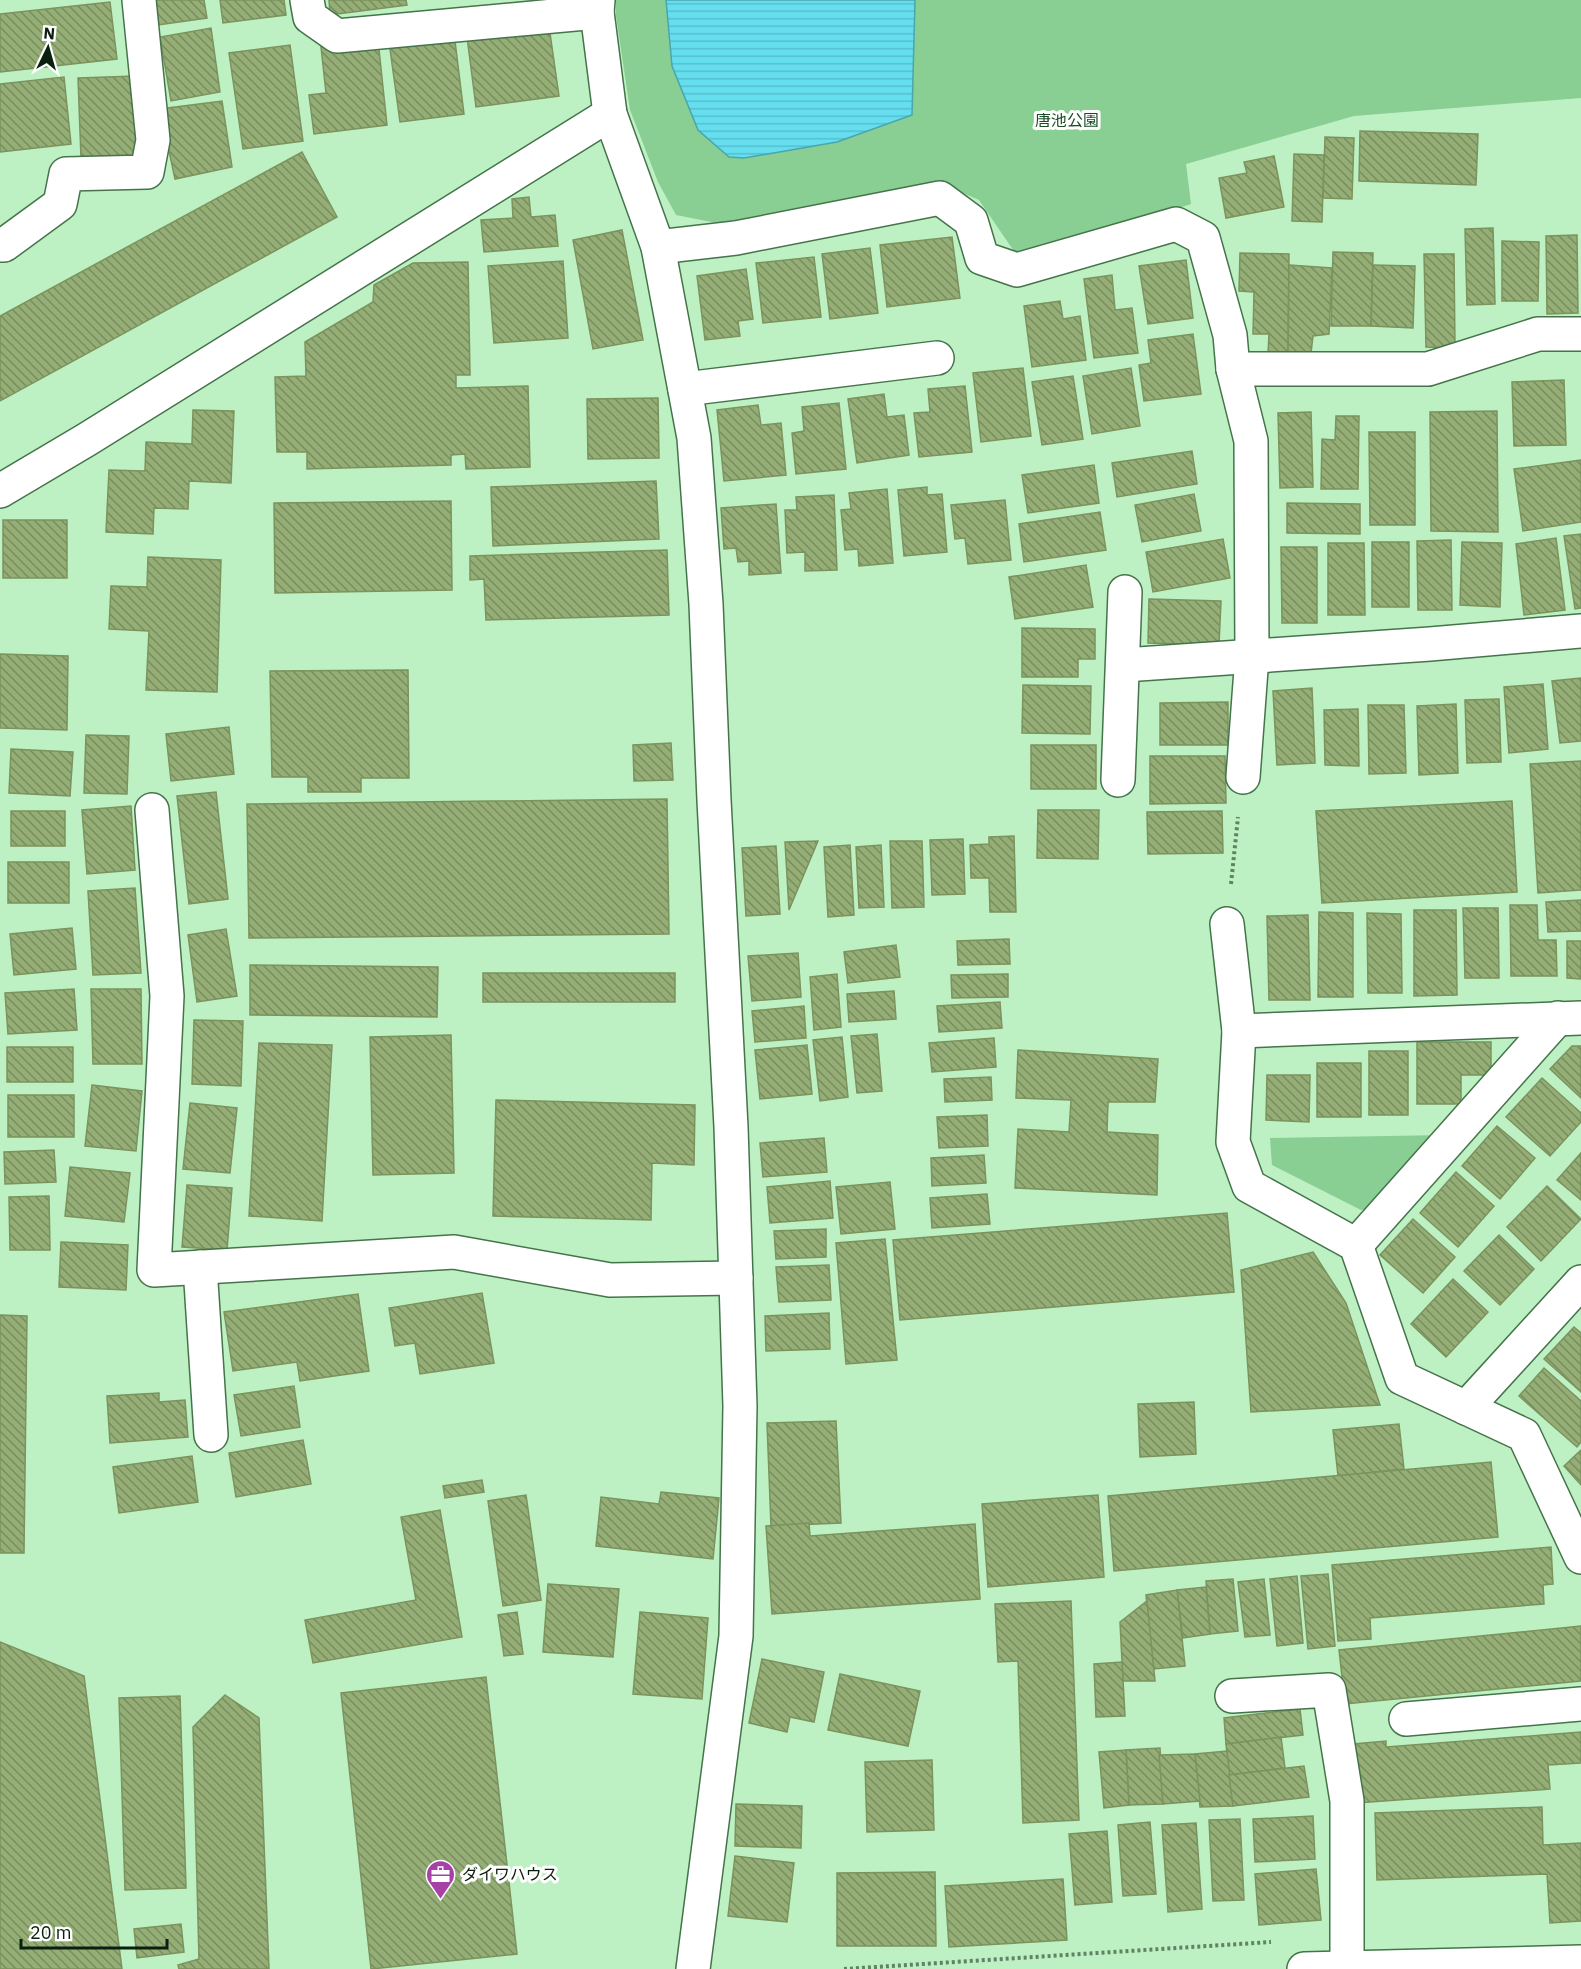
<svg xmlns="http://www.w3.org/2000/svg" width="1581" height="1969" font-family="'IBM Plex Sans','Noto Sans JP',sans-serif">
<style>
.park{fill:#89ce92}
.water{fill:url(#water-rules);stroke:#4aa5ac;stroke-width:1.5}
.building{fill:url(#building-back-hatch);stroke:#7b935c;stroke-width:1.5}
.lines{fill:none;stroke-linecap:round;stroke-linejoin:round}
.minor-casing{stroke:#45744b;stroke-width:36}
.path{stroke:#608364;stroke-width:4;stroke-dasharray:3 3;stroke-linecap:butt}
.minor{stroke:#fff;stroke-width:33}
.labels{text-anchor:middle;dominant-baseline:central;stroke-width:6;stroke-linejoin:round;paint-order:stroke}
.park-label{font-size:16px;fill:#1c4c25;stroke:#fff}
.poi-label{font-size:16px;fill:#0b1f0e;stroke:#fff;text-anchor:start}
</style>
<defs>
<pattern id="water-rules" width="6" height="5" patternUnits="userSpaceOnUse" patternTransform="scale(1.5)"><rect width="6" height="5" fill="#65dff0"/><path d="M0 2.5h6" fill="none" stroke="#56bfcd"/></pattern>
<pattern id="building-back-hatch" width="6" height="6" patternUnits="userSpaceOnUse" patternTransform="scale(1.5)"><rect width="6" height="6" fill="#95ae76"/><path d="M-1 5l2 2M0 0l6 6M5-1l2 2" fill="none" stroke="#788d5f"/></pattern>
</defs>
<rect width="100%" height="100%" fill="#bdf1c3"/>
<g class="park">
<path d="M616 0H1581V98L1354 116 1186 164 1191 204 1020 260 979 200 940 183 732 226 676 215 658 182 630 110 616 16Z"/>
<path d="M1446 1135 1373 1209 1361 1210 1272 1165 1270 1138Z"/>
</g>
<path class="water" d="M666 0H915L912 115 837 142 744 158 729 157 698 130 672 66Z"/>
<g class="building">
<path d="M154 0H204L207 18 158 25Z"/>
<path d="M220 0H284L286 15 223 23Z"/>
<path d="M329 0H406L407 5 330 15Z"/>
<path d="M110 2 117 59 0 72V14Z"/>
<path d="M549 26 559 96 476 107 467 37Z"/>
<path d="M211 28 220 92 171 101 160 37Z"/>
<path d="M454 33 464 114 400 122 389 42Z"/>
<path d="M378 40 387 125 314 134 309 95 326 93 321 47Z"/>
<path d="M290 45 303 141 243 149 229 53Z"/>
<path d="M135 76 139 156 81 158 78 78Z"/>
<path d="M64 77 71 144 0 152V84Z"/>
<path d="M222 101 232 167 175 179 160 109Z"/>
<path d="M1360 131 1478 134 1476 185 1359 181Z"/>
<path d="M1325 137 1354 138 1352 199 1323 198Z"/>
<path d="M302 152 337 217 0 401V316Z"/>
<path d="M1294 154 1324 155 1322 222 1292 221Z"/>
<path d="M1274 156 1284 207 1226 218 1219 178 1247 173 1244 162Z"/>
<path d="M529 197 531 217 555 215 558 246 484 252 481 220 513 218 512 199Z"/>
<path d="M1493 228 1495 304 1467 305 1465 229Z"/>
<path d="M622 230 643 340 593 349 573 240Z"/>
<path d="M1577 235 1578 313 1547 314 1546 236Z"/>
<path d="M952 237 960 298 887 307 880 245Z"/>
<path d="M1502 241 1539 242 1538 301H1502Z"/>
<path d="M870 248 878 313 830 319 822 254Z"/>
<path d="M1333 252 1373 253 1371 326H1331Z"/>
<path d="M1240 253 1289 254 1288 354 1268 353 1269 334H1253L1254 292 1239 291Z"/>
<path d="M1424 254H1454L1455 348 1426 347Z"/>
<path d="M814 257 821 317 763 323 756 263Z"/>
<path d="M1186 260 1193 318 1148 324 1139 266Z"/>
<path d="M563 261 568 338 494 343 488 266Z"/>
<path d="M468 262 470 375H456V388L528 386 530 467 466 469 465 454 451 455V465L307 469V452H277L275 377 306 376 305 342 373 302 374 285 413 263Z"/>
<path d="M1289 265 1332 268 1329 334 1313 336 1311 353 1288 354Z"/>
<path d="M1373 265 1415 266 1413 328 1371 326Z"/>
<path d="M746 269 753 319 738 321 740 336 705 340 697 276Z"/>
<path d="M1112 275 1115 310 1132 308 1138 353 1094 358 1084 279Z"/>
<path d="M1060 301 1063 319 1080 316 1086 360 1032 367 1024 306Z"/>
<path d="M1193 334 1201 394 1144 401 1139 365 1151 363 1148 340Z"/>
<path d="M1023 368 1031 436 981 442 973 373Z"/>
<path d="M1131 368 1140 426 1092 434 1083 376Z"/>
<path d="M1073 376 1083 439 1042 445 1032 382Z"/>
<path d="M1564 380 1566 445 1514 446 1512 382Z"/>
<path d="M965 386 972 452 919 457 914 413 930 412 928 389Z"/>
<path d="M884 394 887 417 904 415 909 455 857 463 848 399Z"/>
<path d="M658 398 659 458 588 459 587 399Z"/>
<path d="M839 403 846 469 796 474 792 433 804 431 802 407Z"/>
<path d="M758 405 761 425 781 423 786 475 724 481 717 410Z"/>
<path d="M193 410 234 411 231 483 189 481 188 509 154 508 153 534 106 532 109 470 145 471 146 442 192 444Z"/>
<path d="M1497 411 1498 532 1431 531 1430 412Z"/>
<path d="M1311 412 1313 487 1280 488 1278 413Z"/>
<path d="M1336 416H1359L1358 489H1321L1322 439 1335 440Z"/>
<path d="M1369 432H1415V525H1370Z"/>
<path d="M1192 451 1197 484 1117 497 1112 463Z"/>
<path d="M1581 460V522L1523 531 1514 469Z"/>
<path d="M1094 465 1099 503 1028 513 1022 475Z"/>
<path d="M656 481 659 539 493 546 491 487Z"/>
<path d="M927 487V495L942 494 947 552 904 556 898 490Z"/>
<path d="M887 489 893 563 859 566 858 549 845 550 841 510 851 509 849 493Z"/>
<path d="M1194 494 1201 531 1142 542 1135 505Z"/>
<path d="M834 495 837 570 805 571V552L787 553 785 510H797L796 497Z"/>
<path d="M1005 500 1011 560 968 564 965 538 955 539 951 505Z"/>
<path d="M451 501 452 590 275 593 274 503Z"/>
<path d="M1287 503 1360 504V534L1287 533Z"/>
<path d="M776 504 781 573 749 575V561L738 562 736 548 724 549 721 508Z"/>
<path d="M1100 512 1106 550 1024 562 1019 524Z"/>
<rect x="3" y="520" width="64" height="58"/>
<path d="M1581 534V608L1575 609 1564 536Z"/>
<path d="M1556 538 1565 610 1524 615 1516 544Z"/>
<path d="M1223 539 1230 578 1153 592 1146 552Z"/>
<path d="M1451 540 1452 610H1418L1417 541Z"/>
<rect x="1372" y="542" width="37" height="65"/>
<path d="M1462 542 1502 543 1500 607 1460 605Z"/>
<path d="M1328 543H1364L1365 615H1328Z"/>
<path d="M1281 547H1317V623H1282Z"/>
<path d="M667 550 669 615 486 620 484 579 470 580V556Z"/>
<path d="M148 557 221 560 217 692 146 690 149 631 109 629 111 586 147 587Z"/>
<path d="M1086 565 1093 607 1015 619 1009 577Z"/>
<path d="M1149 599 1221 601 1219 645 1148 643Z"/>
<path d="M1022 628 1095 629V659H1078V677H1022Z"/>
<path d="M0 654 68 656 67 730 0 728Z"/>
<path d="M408 670 409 778H361V792H308V777H272L270 671Z"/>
<path d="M1581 678V741L1560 743 1552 681Z"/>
<path d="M1543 684 1548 749 1509 753 1504 687Z"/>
<path d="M1023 685 1091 686 1090 734 1022 733Z"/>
<path d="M1312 688 1315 763 1277 765 1273 691Z"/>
<path d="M1499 699 1501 762 1467 763 1465 700Z"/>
<path d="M1228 702V745H1160V703Z"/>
<path d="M1456 704 1458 773 1419 775 1417 706Z"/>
<path d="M1368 705H1404L1406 773 1369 774Z"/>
<path d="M1358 709 1359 766 1325 765 1324 710Z"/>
<path d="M229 727 234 774 171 781 166 734Z"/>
<path d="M86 735 129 736 127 794 84 793Z"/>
<path d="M671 743 673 780 634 781 633 745Z"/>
<rect x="1031" y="745" width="65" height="44"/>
<path d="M11 749 73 752 70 796 9 793Z"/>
<path d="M1150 756H1225L1226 803 1150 804Z"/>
<path d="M1581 761V890L1538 893 1530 764Z"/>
<path d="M216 792 228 899 189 904 177 796Z"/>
<path d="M667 799 669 934 249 938 247 804Z"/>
<path d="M1512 801 1517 892 1322 903 1316 811Z"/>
<path d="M131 806 135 870 87 874 82 810Z"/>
<path d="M1038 810H1099L1098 859 1037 858Z"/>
<rect x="11" y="811" width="54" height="35"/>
<path d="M1222 811 1223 853 1148 854 1147 812Z"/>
<path d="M1014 836 1016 912H990L989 878H971L970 845 989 844V837Z"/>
<path d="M963 839 965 894 932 895 930 840Z"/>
<path d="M818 841 789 910 785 842Z"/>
<path d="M890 841H922L924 907 892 908Z"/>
<path d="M850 845 854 915 828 917 824 847Z"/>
<path d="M881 845 884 907 859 908 856 847Z"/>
<path d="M776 846 780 914 746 916 742 848Z"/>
<rect x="8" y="862" width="61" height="41"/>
<path d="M135 888 141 973 93 975 88 891Z"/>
<path d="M1581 900V931L1548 932 1546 902Z"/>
<path d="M1510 905H1537L1538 940H1556L1557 976H1511Z"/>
<path d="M1463 908H1498L1499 978H1465Z"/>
<path d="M1414 910H1456L1457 995 1414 996Z"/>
<path d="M1319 912 1353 913V997H1318Z"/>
<path d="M1367 913 1401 914 1402 993H1368Z"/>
<path d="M1308 915 1310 1000H1269L1267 916Z"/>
<path d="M72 928 76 969 14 975 10 934Z"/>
<path d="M226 929 237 996 197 1002 188 935Z"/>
<path d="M1009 939 1010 964 958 965 957 941Z"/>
<path d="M1567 941H1581V979L1567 978Z"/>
<path d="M896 945 900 977 848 983 844 952Z"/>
<path d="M798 953 801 997 752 1001 748 956Z"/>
<path d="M250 965 438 967 437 1017 250 1015Z"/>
<rect x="483" y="973" width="192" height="29"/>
<path d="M837 974 841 1027 814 1030 810 977Z"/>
<path d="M1008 974V997L952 998 951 975Z"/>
<path d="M74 989 77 1030 8 1034 5 993Z"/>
<path d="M91 989H141L142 1064H93Z"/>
<path d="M894 991 896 1019 849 1022 847 994Z"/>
<path d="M1000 1002 1002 1028 939 1032 937 1006Z"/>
<path d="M804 1006 806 1038 755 1042 752 1011Z"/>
<path d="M194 1020 243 1021 241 1086 192 1084Z"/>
<path d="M877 1034 882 1091 857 1093 851 1036Z"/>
<path d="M451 1035 454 1173 373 1175 370 1037Z"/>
<path d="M842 1037 848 1097 820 1101 813 1040Z"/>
<path d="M994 1038 996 1067 932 1072 929 1043Z"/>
<path d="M1417 1042H1491V1075H1461V1104H1417Z"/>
<path d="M259 1043 332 1045 322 1221 249 1216Z"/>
<path d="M807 1045 812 1094 760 1099 755 1050Z"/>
<path d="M1572 1046H1581V1098L1550 1069Z"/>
<rect x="7" y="1047" width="66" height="35"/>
<path d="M1018 1050 1158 1059 1155 1102H1108L1107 1132 1158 1135 1157 1195 1015 1188 1018 1129 1069 1132 1071 1100 1016 1098Z"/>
<rect x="1369" y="1051" width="39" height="64"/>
<rect x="1317" y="1063" width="44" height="54"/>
<path d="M1267 1075H1310L1309 1122 1266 1120Z"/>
<path d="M991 1077 992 1100 945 1102 944 1079Z"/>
<path d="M1542 1078 1581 1113V1122L1550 1156 1506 1117Z"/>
<path d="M92 1085 142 1091 136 1151 85 1146Z"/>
<rect x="8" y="1095" width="66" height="42"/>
<path d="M496 1100 695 1105 694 1165 652 1163 651 1220 493 1216Z"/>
<path d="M190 1103 237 1108 230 1173 183 1169Z"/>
<path d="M987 1115 988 1146 939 1148 937 1117Z"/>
<path d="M1497 1126 1535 1158 1500 1199 1462 1166Z"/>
<path d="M824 1138 827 1172 763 1177 760 1143Z"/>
<path d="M54 1150 56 1182 5 1184 4 1152Z"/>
<path d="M1581 1153V1200L1557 1180Z"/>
<path d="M984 1155 986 1183 932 1186 931 1158Z"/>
<path d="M70 1167 130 1173 124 1222 65 1216Z"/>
<path d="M1456 1172 1494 1206 1458 1247 1420 1213Z"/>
<path d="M830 1181 833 1218 770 1223 767 1187Z"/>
<path d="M890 1182 895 1229 841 1234 836 1187Z"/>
<path d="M187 1185 232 1188 227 1250 182 1247Z"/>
<path d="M1547 1186 1581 1219 1541 1261 1507 1227Z"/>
<path d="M987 1194 990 1224 932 1228 930 1198Z"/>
<path d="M49 1196 50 1250H10L9 1197Z"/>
<path d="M1227 1213 1234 1292 900 1320 893 1240Z"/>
<path d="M1413 1219 1455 1257 1423 1293 1380 1255Z"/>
<path d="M826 1229V1257L776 1259 774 1231Z"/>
<path d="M1499 1235 1534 1269 1500 1305 1464 1271Z"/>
<path d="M885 1239 897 1360 846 1364 836 1243Z"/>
<path d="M61 1242 128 1245 126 1290 59 1287Z"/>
<path d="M1313 1252 1346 1303 1380 1405 1251 1412 1241 1270Z"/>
<path d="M829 1265 831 1300 779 1302 776 1267Z"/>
<path d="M1453 1279 1488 1312 1446 1357 1411 1324Z"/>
<path d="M482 1293 494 1363 420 1374 415 1343 395 1346 389 1308Z"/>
<path d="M358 1294 369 1371 300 1381 297 1362 233 1371 224 1312Z"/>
<path d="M829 1313 830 1349 766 1351 765 1316Z"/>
<path d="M0 1315 27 1316 24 1553H0Z"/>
<path d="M1574 1327 1581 1333V1392L1544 1359Z"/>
<path d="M1544 1368 1581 1401V1442L1577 1447 1519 1396Z"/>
<path d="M294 1386 300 1427 241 1436 234 1395Z"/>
<path d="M159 1393V1402L185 1400 188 1437 110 1443 107 1396Z"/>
<path d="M1194 1402 1196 1454 1140 1457 1138 1404Z"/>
<path d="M836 1421 841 1523 771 1526 767 1423Z"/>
<path d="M1399 1424 1404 1469 1338 1476 1333 1430Z"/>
<path d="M303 1440 311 1484 236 1497 229 1453Z"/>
<path d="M1581 1450V1485L1564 1466Z"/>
<path d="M192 1456 198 1502 119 1513 113 1467Z"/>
<path d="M1491 1462 1498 1537 1114 1571 1108 1496Z"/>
<path d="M482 1480 484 1492 445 1498 443 1486Z"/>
<path d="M661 1492 719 1498 713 1559 596 1546 601 1497 659 1504Z"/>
<path d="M526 1495 541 1600 503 1606 488 1501Z"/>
<path d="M1098 1495 1104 1577 988 1587 982 1504Z"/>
<path d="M440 1510 462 1637 313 1663 305 1620 416 1600 401 1517Z"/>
<path d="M809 1523 810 1536 975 1524 980 1599 772 1614 766 1526Z"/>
<path d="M1551 1547 1553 1584 1543 1585 1544 1604 1370 1618 1371 1639 1338 1641 1332 1565Z"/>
<path d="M1328 1574 1335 1646 1308 1649 1301 1576Z"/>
<path d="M1297 1576 1303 1643 1277 1646 1270 1579Z"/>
<path d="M1233 1579 1238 1631 1210 1634 1206 1581Z"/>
<path d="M1264 1579 1270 1635 1245 1637 1238 1582Z"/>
<path d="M548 1584 619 1589 613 1657 543 1652Z"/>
<path d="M1206 1587 1210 1634 1183 1638 1177 1590Z"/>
<path d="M1177 1590 1185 1666 1153 1669 1146 1595Z"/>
<path d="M1071 1601 1079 1820 1023 1823 1018 1661 998 1662 995 1604Z"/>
<path d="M1147 1601 1155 1681H1123L1120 1622Z"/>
<path d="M517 1612 523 1654 504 1656 498 1615Z"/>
<path d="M640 1612 708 1618 702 1699 633 1694Z"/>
<path d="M1581 1626V1681L1345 1704 1339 1650Z"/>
<path d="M0 1642 84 1676 122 1969H0Z"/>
<path d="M762 1659 824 1672 814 1722 790 1717 787 1732 749 1723Z"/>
<path d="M1122 1662 1125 1716 1096 1717 1094 1664Z"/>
<path d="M840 1674 920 1691 908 1746 828 1730Z"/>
<path d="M486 1677 517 1954 371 1969 341 1693Z"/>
<path d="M225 1695 259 1718 269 1969H179L178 1965 199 1959 193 1727Z"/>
<path d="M180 1696 186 1888 125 1890 119 1698Z"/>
<path d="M1300 1709 1303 1735 1226 1744 1224 1718Z"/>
<path d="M1581 1732V1763L1548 1765 1550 1789 1357 1803 1353 1744 1386 1741V1747Z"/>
<path d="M1281 1737 1285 1768 1229 1775 1226 1744Z"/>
<path d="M1160 1748 1163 1804 1129 1805 1126 1750Z"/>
<path d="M1126 1750 1129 1805 1104 1808 1099 1752Z"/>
<path d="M1227 1751 1233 1806 1200 1807 1195 1754Z"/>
<path d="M1195 1754 1200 1801 1163 1804 1159 1755Z"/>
<path d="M932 1760 934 1830 867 1832 865 1762Z"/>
<path d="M1304 1766 1309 1797 1233 1806 1229 1775Z"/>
<path d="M736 1804 802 1806 801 1848 735 1846Z"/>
<path d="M1542 1807 1543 1845 1581 1843V1921L1550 1923 1547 1874 1377 1880 1375 1813Z"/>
<path d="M1313 1816 1315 1859 1255 1862 1253 1819Z"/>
<path d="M1240 1819 1244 1900 1213 1901 1209 1820Z"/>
<path d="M1150 1822 1156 1894 1123 1896 1118 1825Z"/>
<path d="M1196 1823 1202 1909 1168 1912 1162 1825Z"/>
<path d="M1107 1831 1112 1902 1075 1905 1069 1834Z"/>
<path d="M735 1856 794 1863 787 1922 728 1916Z"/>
<path d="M1316 1869 1321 1920 1259 1925 1255 1874Z"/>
<path d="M935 1872 936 1946H837V1873Z"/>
<path d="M1063 1879 1067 1940 949 1947 945 1886Z"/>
<path d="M181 1924 184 1952 137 1958 134 1929Z"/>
</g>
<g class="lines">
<defs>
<g id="minor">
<path d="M307 0 310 17 337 36 597 12"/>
<path d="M598 0 597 12 610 114 658 247 694 438 706 604 714 800 731 1127 740 1406 736 1636 693 1969"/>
<path d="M0 245H4L60 204 66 174 147 172 153 140 139 0"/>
<path d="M658 247 736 238 940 198 971 221 982 258 1017 270 1176 224 1203 238 1230 335 1233 369 1251 441 1252 656 1243 777"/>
<path d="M1233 369H1428L1538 334H1581"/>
<path d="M685 389 937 358"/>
<path d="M0 491 86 440 610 114"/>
<path d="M1124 665 1430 644 1581 631"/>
<path d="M1118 780 1125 592"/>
<path d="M152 810 167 996 154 1270 454 1252 610 1280 736 1278"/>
<path d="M1227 924 1239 1031 1233 1142 1249 1186 1356 1245 1402 1378 1524 1435 1581 1557"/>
<path d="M1239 1031 1581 1018"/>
<path d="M1356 1245 1558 1018"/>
<path d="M200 1267 211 1435"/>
<path d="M1466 1408 1581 1282"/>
<path d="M1232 1696 1329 1690 1347 1801V1967"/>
<path d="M1406 1719 1581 1704"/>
<path d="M1304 1969 1581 1962"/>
</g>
</defs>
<use href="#minor" class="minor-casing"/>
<g class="path">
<path d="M1231 884 1238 817"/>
<path d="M844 1969 1271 1942"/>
</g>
<use href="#minor" class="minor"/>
</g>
<defs>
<symbol id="office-pin" viewBox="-11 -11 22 30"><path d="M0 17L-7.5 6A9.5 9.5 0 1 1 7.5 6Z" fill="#a641a6" stroke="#fff"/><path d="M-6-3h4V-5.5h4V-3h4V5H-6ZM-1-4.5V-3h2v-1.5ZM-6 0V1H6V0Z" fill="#fff"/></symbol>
</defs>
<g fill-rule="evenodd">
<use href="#office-pin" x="424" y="1858" width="33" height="45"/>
</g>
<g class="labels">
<g class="park-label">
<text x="1067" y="120">唐池公園</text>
</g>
<g class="poi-label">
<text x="462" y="1874">ダイワハウス</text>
</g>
</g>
<g transform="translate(48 48) rotate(5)" stroke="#ffffff" stroke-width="4.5" paint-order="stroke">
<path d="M0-4.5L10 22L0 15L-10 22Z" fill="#0b1f0e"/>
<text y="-9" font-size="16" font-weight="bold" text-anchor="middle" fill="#0b1f0e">N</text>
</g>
<path d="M21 1939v9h146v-9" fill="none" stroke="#0b1f0e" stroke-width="3"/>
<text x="30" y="1939" font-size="18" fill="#0b1f0e" stroke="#ffffff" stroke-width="4.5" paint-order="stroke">20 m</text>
</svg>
